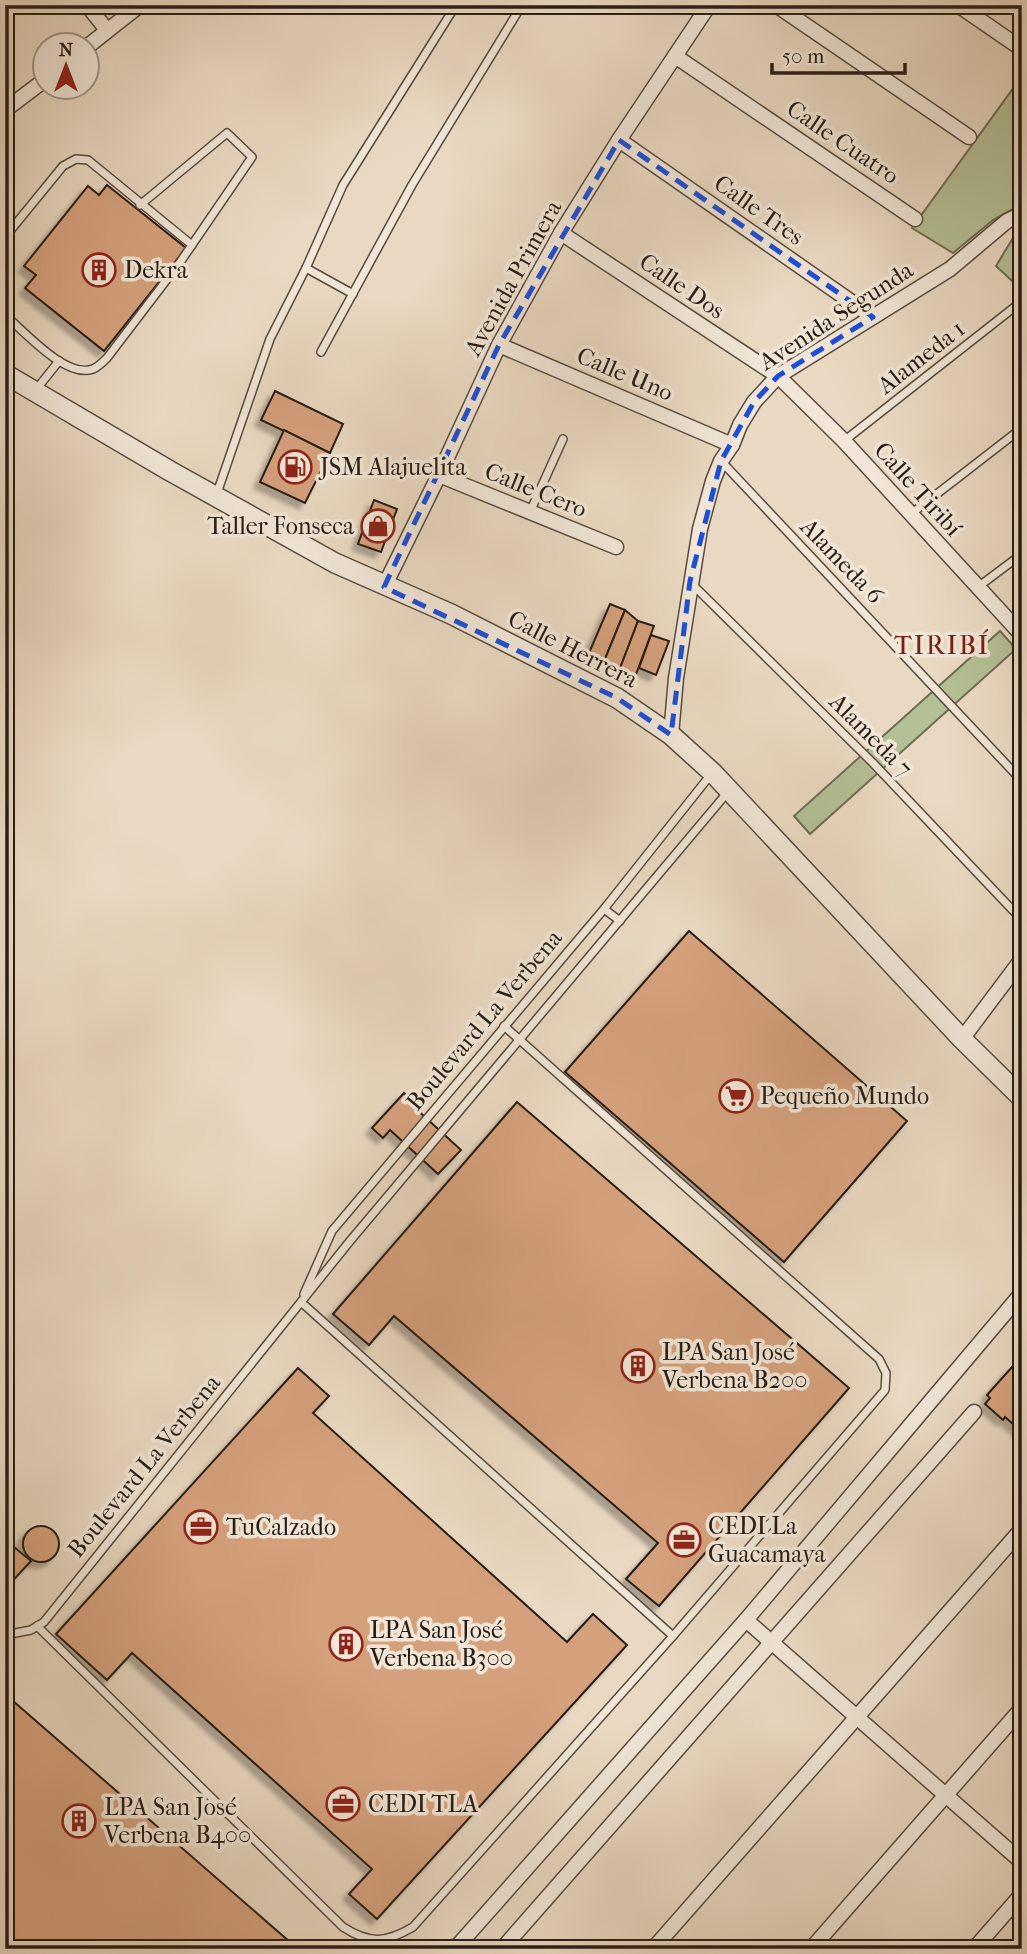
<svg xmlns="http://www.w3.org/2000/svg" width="1027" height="1954" font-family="'IM FELL French Canon',serif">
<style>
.green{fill:#b4c095;stroke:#6e6e55;stroke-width:2}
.building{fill:#d5a17d;stroke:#281d15;stroke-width:2;filter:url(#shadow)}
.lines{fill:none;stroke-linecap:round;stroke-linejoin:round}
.service-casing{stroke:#584c40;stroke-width:10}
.minor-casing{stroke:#584c40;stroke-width:17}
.tertiary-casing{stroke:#584c40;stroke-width:22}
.service{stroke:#f1e6d7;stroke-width:7}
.minor{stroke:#f1e6d7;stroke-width:14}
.tertiary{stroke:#f1e6d7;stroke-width:19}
.marked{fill:none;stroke:#1d4ed8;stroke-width:5;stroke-dasharray:14 9;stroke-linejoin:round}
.labels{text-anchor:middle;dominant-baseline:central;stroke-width:7;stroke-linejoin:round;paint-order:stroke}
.street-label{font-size:24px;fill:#281d15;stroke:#f1e6d7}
.poi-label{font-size:24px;fill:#281d15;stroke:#f1e6d7;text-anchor:start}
.neighbourhood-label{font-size:26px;letter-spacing:2px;fill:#7a1f14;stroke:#f1e6d7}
</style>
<defs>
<filter id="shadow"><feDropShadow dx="-6" dy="6" stdDeviation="2" flood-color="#0004"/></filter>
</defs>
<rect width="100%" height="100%" fill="#ead9c2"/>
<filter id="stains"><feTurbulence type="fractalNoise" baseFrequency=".00286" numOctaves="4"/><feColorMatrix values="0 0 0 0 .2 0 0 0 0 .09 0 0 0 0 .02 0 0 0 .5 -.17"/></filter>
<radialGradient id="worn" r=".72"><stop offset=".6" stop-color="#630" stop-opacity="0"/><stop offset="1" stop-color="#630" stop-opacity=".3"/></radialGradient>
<g class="green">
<path d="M1022 76V204L993 220 953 253 912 228Z"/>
<path d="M1016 233H1022V290L996 266Z"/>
<path d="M1000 631 1016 649 810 834 794 816Z"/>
</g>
<g class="building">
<path d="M107 185 186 248 104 351 25 288 36 275 24 266 88 186 99 195Z"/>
<path d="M275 391 343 424 330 453 261 420Z"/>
<path d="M284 430 330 453 305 503 260 482Z"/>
<path d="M374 500 397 509 381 552 358 544Z"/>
<path d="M610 604 625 610 605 659 589 653Z"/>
<path d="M625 610 638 621 619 671 605 659Z"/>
<path d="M638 621 654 626 635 677 619 671Z"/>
<path d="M651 635 669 641 656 675 639 668Z"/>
<path d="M689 931 907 1121 784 1262 565 1072Z"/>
<path d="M404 1093 415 1103 413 1106 461 1150 438 1174 390 1130 383 1138 372 1128Z"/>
<path d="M517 1102 849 1388 659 1606 626 1579 658 1543 394 1316 369 1345 333 1314Z"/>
<path d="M1013 1366 1022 1374V1432L1005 1417 1003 1420 985 1404 990 1398 987 1395Z"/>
<path d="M298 1368 329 1396 313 1413 567 1642 593 1614 627 1645 377 1919 349 1894 372 1869 132 1653 107 1680 56 1634Z"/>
<circle cx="41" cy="1544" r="18"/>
<path d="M14 1547 31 1561 5 1589V1557Z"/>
<path d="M5 1694 298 1949H5Z"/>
</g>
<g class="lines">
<defs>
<g id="service">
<path d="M5 237 63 166 76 159 88 160 192 245"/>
<path d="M306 268 353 294"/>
<path d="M5 315C25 332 66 379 93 369 98 367 103 362 107 358L181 261 252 157 227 133 140 205"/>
<path d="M321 352 412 185 522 5"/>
<path d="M35 391 59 361"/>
<path d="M844 441 1021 302"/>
<path d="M721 461 1022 781"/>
<path d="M216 496 270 339 306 268 343 185 456 5"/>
<path d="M530 512 563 439"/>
<path d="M911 514 1022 428"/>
<path d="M691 583 873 763 1022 920"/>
<path d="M978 587 1022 554"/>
<path d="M604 909 620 921"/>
<path d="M304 1294 332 1231 604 909 712 773"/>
<path d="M301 1302 673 1636"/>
<path d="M37 1626 343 1927C369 1944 386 1943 413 1927L673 1636 885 1390 886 1373 879 1359 504 1026"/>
<path d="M5 1635 31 1630 44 1622 350 1241 727 793"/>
</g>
<g id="minor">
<path d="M87 5 107 30"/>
<path d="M776 5 969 137"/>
<path d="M958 5 1022 49"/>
<path d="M88 46 140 5"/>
<path d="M675 56 915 219"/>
<path d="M5 110 46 79"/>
<path d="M619 140 873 317"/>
<path d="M561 233 778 376 844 441 1022 635"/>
<path d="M499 345 732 445"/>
<path d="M439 475 616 547"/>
<path d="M384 587 439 475 499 345 561 233 619 140 709 5"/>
<path d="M671 735 676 678 700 529 713 481 721 461 732 445 740 425 754 402 778 376 950 269 1007 221 1022 214"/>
<path d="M962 1039 1022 959"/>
<path d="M746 1620 1022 1862"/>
<path d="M455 1949 746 1620 1022 1293"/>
<path d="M502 1949 974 1412"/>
<path d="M653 1949 1022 1529"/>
<path d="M811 1949 1022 1708"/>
<path d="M974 1949 1022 1894"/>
</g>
<path id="tertiary" d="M5 374 170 471 335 563 451 614 617 698 671 735 713 773 962 1039 1022 1098"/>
</defs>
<use href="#service" class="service-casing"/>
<use href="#minor" class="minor-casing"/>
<use href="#tertiary" class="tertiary-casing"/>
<use href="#service" class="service"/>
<use href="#minor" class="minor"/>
<use href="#tertiary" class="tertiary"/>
</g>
<path class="marked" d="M619 140 873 317 778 376 754 402 721 461 690 581 671 735 617 698 384 587 499 345Z"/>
<defs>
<symbol id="building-ring" viewBox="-11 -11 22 22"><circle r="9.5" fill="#f1e6d7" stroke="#8f2418" stroke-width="1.5"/><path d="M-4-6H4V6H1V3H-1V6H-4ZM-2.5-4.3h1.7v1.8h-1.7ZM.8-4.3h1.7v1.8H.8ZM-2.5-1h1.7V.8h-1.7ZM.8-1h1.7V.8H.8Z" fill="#8f2418"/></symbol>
<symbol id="fuel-ring" viewBox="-11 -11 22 22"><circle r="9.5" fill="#f1e6d7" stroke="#8f2418" stroke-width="1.5"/><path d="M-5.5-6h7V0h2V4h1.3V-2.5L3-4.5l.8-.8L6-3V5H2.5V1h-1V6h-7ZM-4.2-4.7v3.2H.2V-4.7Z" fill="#8f2418"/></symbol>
<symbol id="shop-ring" viewBox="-11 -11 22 22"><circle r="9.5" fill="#f1e6d7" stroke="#8f2418" stroke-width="1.5"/><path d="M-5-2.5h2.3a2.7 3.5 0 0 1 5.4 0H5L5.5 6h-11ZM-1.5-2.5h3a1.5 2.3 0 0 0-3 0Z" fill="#8f2418"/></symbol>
<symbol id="supermarket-ring" viewBox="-11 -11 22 22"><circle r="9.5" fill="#f1e6d7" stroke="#8f2418" stroke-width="1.5"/><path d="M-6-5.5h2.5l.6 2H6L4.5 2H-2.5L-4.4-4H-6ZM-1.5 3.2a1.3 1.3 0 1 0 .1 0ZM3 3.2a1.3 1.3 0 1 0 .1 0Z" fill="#8f2418"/></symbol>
<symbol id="office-ring" viewBox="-11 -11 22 22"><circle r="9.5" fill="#f1e6d7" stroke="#8f2418" stroke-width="1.5"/><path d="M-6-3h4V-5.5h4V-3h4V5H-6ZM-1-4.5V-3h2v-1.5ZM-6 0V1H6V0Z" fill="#8f2418"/></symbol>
</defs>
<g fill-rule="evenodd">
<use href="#building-ring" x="80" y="251" width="38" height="38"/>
<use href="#fuel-ring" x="276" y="448" width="38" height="38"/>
<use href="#shop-ring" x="359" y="507" width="38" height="38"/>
<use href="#supermarket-ring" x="717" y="1077" width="38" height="38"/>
<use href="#building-ring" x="619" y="1347" width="38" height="38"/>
<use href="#office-ring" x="182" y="1508" width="38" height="38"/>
<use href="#office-ring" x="665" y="1521" width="38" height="38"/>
<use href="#building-ring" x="327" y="1625" width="38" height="38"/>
<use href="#office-ring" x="324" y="1785" width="38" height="38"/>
<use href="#building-ring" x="60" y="1802" width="38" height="38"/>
</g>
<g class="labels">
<g class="street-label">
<text transform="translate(843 142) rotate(34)">Calle Cuatro</text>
<text transform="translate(759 210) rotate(35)">Calle Tres</text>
<text transform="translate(513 278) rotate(-61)">Avenida Primera</text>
<text transform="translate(682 286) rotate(34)">Calle Dos</text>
<text transform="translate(836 316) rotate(-33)">Avenida Segunda</text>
<text transform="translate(921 357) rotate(-38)">Alameda 1</text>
<text transform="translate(625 374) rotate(23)">Calle Uno</text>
<text transform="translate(918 489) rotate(48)">Calle Tiribí</text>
<text transform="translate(536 490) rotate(22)">Calle Cero</text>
<text transform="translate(842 561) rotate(46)">Alameda 6</text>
<text transform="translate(573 649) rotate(27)">Calle Herrera</text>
<text transform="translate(871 735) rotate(45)">Alameda 7</text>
<text transform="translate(484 1020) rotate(-50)">Boulevard La Verbena</text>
<text transform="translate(144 1466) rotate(-51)">Boulevard La Verbena</text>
</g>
<g class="poi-label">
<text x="124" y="270">Dekra</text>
<text x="320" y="467">JSM Alajuelita</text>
<text x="354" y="526" text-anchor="end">Taller Fonseca</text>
<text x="760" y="1096">Pequeño Mundo</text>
<text x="662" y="1352">LPA San José<tspan x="662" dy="28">Verbena B200</tspan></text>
<text x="708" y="1526">CEDI La<tspan x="708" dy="28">Guacamaya</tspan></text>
<text x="226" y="1527">TuCalzado</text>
<text x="370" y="1630">LPA San José<tspan x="370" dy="28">Verbena B300</tspan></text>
<text x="368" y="1804">CEDI TLA</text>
<text x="104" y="1807">LPA San José<tspan x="104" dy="28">Verbena B400</tspan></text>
</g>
<g class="neighbourhood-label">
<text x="942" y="645">TIRIBÍ</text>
</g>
</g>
<rect width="1027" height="1954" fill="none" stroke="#ead9c2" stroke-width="28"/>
<rect x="7" y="7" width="1013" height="1940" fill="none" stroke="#281d15" stroke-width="3.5"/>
<rect x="14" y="14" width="999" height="1926" fill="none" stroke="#281d15" stroke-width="2"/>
<g transform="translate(66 66)"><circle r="33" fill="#f1e6d7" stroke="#a19689" stroke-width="2"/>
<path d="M0-5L12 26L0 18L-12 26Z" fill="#8f2418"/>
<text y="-10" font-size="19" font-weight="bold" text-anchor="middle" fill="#281d15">N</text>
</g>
<path d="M772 63v10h133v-10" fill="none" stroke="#281d15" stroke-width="3.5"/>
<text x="782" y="63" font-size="21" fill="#281d15" stroke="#f1e6d7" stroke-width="5" paint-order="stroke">50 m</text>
<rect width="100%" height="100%" filter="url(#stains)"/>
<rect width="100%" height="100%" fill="url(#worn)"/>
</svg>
